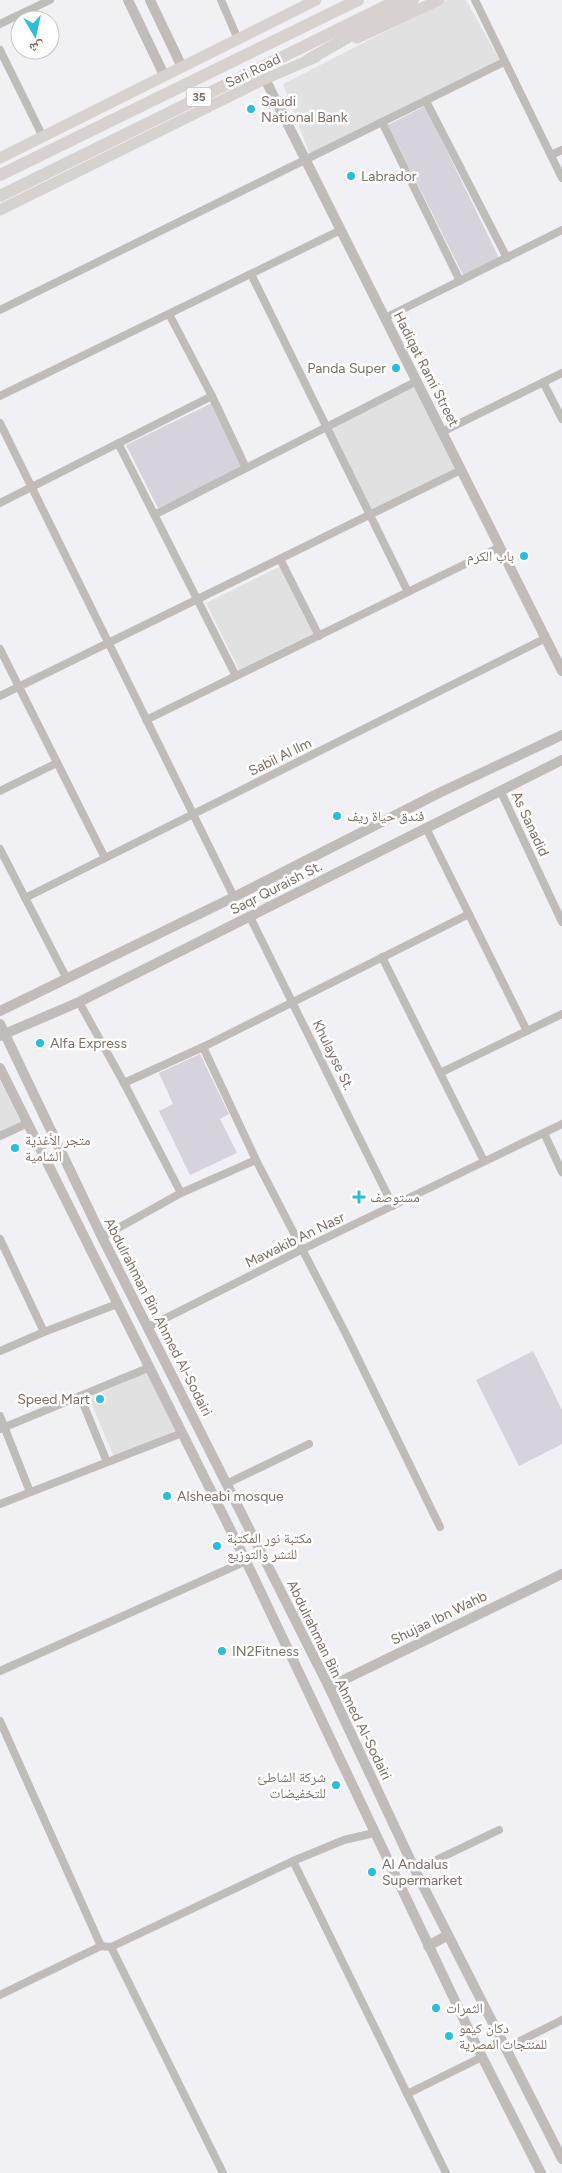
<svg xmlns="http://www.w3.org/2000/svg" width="562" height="2173" font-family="Figtree,'Noto Naskh Arabic',sans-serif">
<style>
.built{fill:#e2e1e2}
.green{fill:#d7d2db}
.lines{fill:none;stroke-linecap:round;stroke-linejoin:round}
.minor{stroke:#c1bcb9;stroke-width:8}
.tertiary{stroke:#c1bcb9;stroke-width:10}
.secondary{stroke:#d7d2cf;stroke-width:11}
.primary{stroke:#d7d2cf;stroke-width:12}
.poi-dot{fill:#29bedd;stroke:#fff;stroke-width:2}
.labels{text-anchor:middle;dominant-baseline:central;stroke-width:5;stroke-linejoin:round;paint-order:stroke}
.shield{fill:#fff;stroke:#a79a93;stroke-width:1}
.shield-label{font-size:12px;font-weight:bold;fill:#816f65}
.street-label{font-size:14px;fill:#816f65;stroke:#fff}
.poi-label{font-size:14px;fill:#816f65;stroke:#fff;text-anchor:start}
</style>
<rect width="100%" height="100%" fill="#f1f1f5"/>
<g class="built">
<path d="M447 0H466L500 61 310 155 283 84Z"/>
<path d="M415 385 456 469 370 512 331 429Z"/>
<path d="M281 566 314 633 239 670 206 603Z"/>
<path d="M0 1081 21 1122 0 1132Z"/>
<path d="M148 1372 177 1430 114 1457 89 1398Z"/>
</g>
<g class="green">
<path d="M425 106 499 258 463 275 388 125Z"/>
<path d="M212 403 243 467 158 508 126 445Z"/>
<path d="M200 1054 229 1114 220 1119 237 1153 190 1175 159 1111 173 1104 159 1073Z"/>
<path d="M533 1351 562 1410V1444L519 1466 476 1380Z"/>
</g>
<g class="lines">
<g class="minor">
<path d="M221 0 237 37"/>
<path d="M475 0 562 178"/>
<path d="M0 24 50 0"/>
<path d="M0 50 43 137"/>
<path d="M426 101 507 258"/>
<path d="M382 122 460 281"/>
<path d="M551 155 562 150"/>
<path d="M251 274 408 592"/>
<path d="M0 310 504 62"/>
<path d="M169 314 212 396 246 468"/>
<path d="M385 318 562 230"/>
<path d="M543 382 562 419"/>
<path d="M0 396 341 230"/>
<path d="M0 423 234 897"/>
<path d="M442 432 562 373"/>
<path d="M118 443 236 676"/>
<path d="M0 503 212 396"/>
<path d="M156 514 417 381"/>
<path d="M280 559 319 636"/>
<path d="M0 649 105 858"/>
<path d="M0 696 461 470"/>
<path d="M146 720 500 547"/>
<path d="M0 791 57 763"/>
<path d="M501 792 562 922"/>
<path d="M426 828 527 1031"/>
<path d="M0 849 67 979"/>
<path d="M25 898 546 638"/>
<path d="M250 917 393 1206"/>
<path d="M382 957 484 1161"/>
<path d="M79 1002 124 1083 181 1193"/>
<path d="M203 1047 256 1160 346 1334 440 1527"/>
<path d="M440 1073 562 1014"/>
<path d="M124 1083 203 1047 469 914"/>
<path d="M544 1133 562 1172"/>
<path d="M0 1136 28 1123"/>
<path d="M102 1237 181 1193 256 1160"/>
<path d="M0 1239 44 1332"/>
<path d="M148 1327 303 1249 562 1124"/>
<path d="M0 1351 44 1332 117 1304"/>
<path d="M80 1396 107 1462"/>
<path d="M0 1416 30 1492"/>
<path d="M0 1429 148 1368"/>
<path d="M226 1484 309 1444"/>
<path d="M0 1504 182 1433"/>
<path d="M0 1671 246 1561"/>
<path d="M0 1721 101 1946"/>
<path d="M293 1861 446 2173"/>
<path d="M415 1870 499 1830"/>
<path d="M111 1947 223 2173"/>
<path d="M0 1995 101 1946 111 1947 293 1861 344 1840 374 1833"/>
<path d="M506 2048 562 2020"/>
<path d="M407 2094 482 2057"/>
</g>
<g class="tertiary">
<path d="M128 0 164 75"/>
<path d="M150 0 182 67"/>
<path d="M265 79 562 671"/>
<path d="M0 1011 234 897 439 793 562 735"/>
<path d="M0 1024 102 1237 329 1687 415 1870 562 2159"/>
<path d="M0 1036 79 1002 562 760"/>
<path d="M0 1068 246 1561 475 2043 541 2173"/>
<path d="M329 1687 562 1574"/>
<path d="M428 1946 448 1935"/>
</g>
<g class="secondary">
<path d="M357 38 439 0"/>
<path d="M0 158 316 0"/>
<path d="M0 210 265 79 316 57"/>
</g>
<g class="primary">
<path d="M308 60 413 0"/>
<path d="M0 175 358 0"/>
<path d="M0 196 398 0"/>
</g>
</g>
<g class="poi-dot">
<circle cx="251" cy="109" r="5"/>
<circle cx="351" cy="176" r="5"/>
<circle cx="396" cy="368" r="5"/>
<circle cx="524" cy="556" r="5"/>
<circle cx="337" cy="816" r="5"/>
<circle cx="40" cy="1043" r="5"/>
<circle cx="15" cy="1148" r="5"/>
<path d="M356.5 1189.5h5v5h5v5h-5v5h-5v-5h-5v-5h5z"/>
<circle cx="100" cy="1399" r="5"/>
<circle cx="167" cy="1496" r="5"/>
<circle cx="217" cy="1546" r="5"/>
<circle cx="222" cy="1651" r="5"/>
<circle cx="336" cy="1785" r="5"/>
<circle cx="372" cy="1872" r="5"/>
<circle cx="436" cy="2008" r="5"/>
<circle cx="449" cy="2036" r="5"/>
</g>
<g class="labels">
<rect class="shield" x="186.5" y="87.5" width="25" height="19" rx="4"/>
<g class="shield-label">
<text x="199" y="97">35</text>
</g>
<g class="street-label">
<text transform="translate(253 71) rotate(-26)">Sari Road</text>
<text transform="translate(426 369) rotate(63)">Hadiqat Rami Street</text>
<text transform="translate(280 757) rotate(-26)">Sabil Al llm</text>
<text transform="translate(530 824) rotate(65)">As Sanadid</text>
<text transform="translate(276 888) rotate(-27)">Saqr Quraish St.</text>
<text transform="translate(333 1055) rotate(64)">Khulayse St.</text>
<text transform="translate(295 1240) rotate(-26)">Mawakib An Nasr</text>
<text transform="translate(158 1317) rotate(63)">Abdulrahman Bin Ahmed Al-Sodairi</text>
<text transform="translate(439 1618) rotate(-26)">Shujaa Ibn Wahb</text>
<text transform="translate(339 1680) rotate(64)">Abdulrahman Bin Ahmed Al-Sodairi</text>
</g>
<g class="poi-label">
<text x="261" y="101">Saudi<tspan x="261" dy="16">National Bank</tspan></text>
<text x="361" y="176">Labrador</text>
<text x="386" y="368" text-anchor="end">Panda Super</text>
<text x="514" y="556" text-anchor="end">باب الكرم</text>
<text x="347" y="816">فندق حياة ريف</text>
<text x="50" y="1043">Alfa Express</text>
<text x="25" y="1140">متجر الأغذية<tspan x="25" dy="16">الشامية</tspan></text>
<text x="370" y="1197">مستوصف</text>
<text x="90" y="1399" text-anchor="end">Speed Mart</text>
<text x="177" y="1496">Alsheabi mosque</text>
<text x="227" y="1538">مكتبة نور المكتبة<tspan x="227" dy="16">للنشر والتوزيع</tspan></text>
<text x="232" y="1651">IN2Fitness</text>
<text x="326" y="1777" text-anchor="end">شركة الشاطئ<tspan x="326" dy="16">للتخفيضات</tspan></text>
<text x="382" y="1864">Al Andalus<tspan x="382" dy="16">Supermarket</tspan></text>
<text x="446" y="2008">الثمرات</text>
<text x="459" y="2028">دكان كيمو<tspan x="459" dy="16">للمنتجات المصرية</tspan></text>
</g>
</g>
<g transform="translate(35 35) rotate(171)"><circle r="24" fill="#ffffff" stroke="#cdc5c1"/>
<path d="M0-4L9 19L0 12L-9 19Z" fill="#29bedd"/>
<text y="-8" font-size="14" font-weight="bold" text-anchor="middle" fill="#816f65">ش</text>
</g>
</svg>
